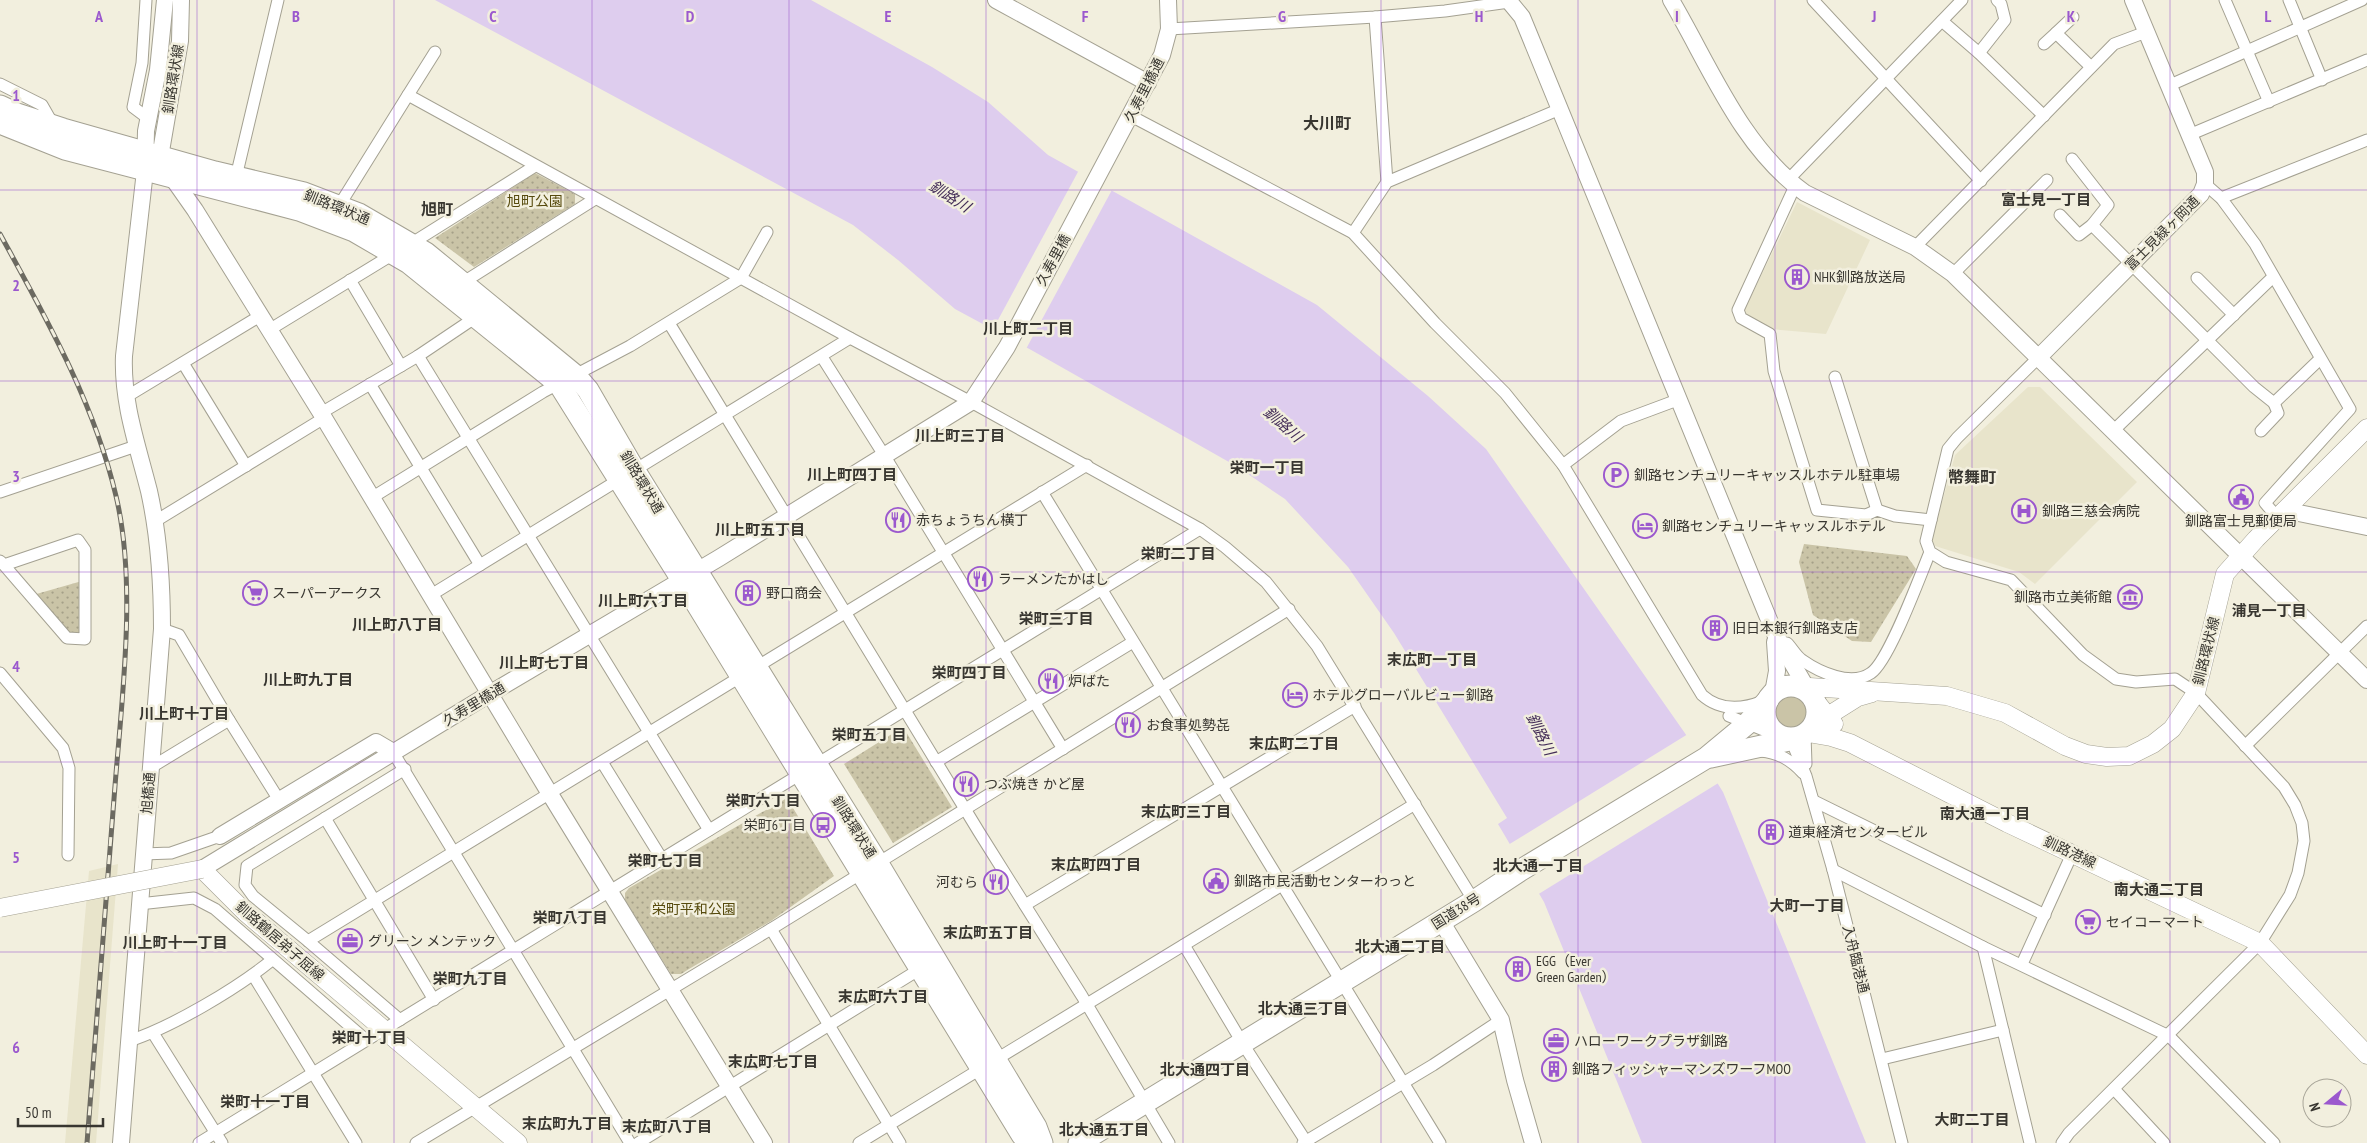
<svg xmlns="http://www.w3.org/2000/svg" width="2367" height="1143" font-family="'PT Sans Narrow','Noto Sans JP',sans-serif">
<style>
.built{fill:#e8e4cb}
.green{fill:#cac4a7}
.park{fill:url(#park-dots)}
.water{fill:#decdee}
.pier{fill:#f2efde}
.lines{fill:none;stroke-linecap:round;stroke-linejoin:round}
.street-casing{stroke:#a4a192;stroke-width:13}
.secondary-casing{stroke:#a4a192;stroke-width:18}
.primary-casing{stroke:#a4a192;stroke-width:19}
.highway-casing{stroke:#a4a192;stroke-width:23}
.street{stroke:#fff;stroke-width:11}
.secondary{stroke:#fff;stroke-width:16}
.primary{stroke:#fff;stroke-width:18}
.highway{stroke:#fff;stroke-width:21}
.rail-casing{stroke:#6c6a61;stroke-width:5}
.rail{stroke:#f2efde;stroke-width:3;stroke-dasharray:9;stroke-linecap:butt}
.primary-bridge-casing{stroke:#a4a192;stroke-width:19;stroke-linecap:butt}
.primary-bridge{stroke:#fff;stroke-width:18}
.grid{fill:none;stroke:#9b58ce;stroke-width:1;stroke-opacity:0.55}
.labels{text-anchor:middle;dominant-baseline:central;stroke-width:5;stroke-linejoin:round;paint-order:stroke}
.street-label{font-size:14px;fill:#383630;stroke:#f2efde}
.park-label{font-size:14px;fill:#564a0d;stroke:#f2efde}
.poi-label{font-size:14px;fill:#383630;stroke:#f2efde;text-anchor:start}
.water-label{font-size:15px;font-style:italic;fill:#432c57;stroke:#f2efde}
.neighbourhood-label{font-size:15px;font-weight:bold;fill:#383630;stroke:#f2efde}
.quarter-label{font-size:16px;font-weight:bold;fill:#383630;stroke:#f2efde}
.grid-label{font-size:16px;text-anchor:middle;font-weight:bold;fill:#9b58ce;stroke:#f2efde;stroke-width:5;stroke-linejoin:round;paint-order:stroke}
</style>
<defs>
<pattern id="park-dots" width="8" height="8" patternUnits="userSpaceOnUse" patternTransform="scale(1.25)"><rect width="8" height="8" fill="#cac4a7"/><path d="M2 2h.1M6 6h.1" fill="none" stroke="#a5a088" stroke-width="1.8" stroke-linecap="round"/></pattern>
</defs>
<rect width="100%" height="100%" fill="#f2efde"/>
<g class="built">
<path d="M1797 202 1870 240 1826 334 1771 329 1743 313Z"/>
<path d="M2028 387H2040L2137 482 2035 584 2019 572 1935 546 1932 539 1955 455Z"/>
<path d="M118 864 96 1143H65L89 871Z"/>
</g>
<circle class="green" cx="1790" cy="711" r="18"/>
<g class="park">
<path d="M535 173 575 194V204L474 267 435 238Z"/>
<path d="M1804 544 1907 556 1916 569 1871 642 1852 641 1813 615 1799 562Z"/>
<path d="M82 581 81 636 68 635 33 595Z"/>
<path d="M903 727 952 807 893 843 844 764Z"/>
<path d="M787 798 834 876 771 921 689 969 681 974H671L625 900V893L629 888Z"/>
</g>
<path class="water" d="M435 0H811L932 67 988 102 1048 155 1317 305 1428 396 1486 449 1696 749 1723 792 1866 1143H1642L1544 902 1498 824 1507 818 1394 633 1348 567 1285 499 1236 466 1033 351 955 309 898 260 853 225Z"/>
<g class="pier">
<path d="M1079 170 1113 188 1026 349 992 331Z"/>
<path d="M1688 734 1720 782 1537 895 1508 845Z"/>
</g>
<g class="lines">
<defs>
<g id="street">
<path d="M146 0 142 63 133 107 149 119"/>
<path d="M1813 0 1981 181"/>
<path d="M2225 0 2269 102"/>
<path d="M2289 0 2322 80"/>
<path d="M1375 17 1387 182"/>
<path d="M2073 17 2056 33 2091 67"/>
<path d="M1942 21 1979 53 2044 116"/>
<path d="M1169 29 1375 17 1445 11 1509 2"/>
<path d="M2044 44 2056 33"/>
<path d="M1979 53 2005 20 2001 4 1997 0"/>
<path d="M0 84 42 105 54 126"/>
<path d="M2168 86 2362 0"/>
<path d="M408 95 435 52"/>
<path d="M1131 116 1353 233 1435 323 1505 393 1563 465 1702 695C1720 711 1741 710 1763 701"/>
<path d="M2189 135 2367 60"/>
<path d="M236 177 278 0"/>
<path d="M1789 179 1962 0"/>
<path d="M2205 184 2221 198 2255 244 2350 409 2265 503 2277 517"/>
<path d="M1795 186 1738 310 1741 318 1770 334 1774 371 1817 510 1866 515 1877 510 1895 516 1931 520"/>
<path d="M2221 198 2367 140"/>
<path d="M337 209 408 95 850 338 971 402 1200 529 1225 547 1266 582 1317 646 1474 901"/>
<path d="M2060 215 2079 235 2092 225 2108 205 2072 159"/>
<path d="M2092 225 2254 387 2274 403 2320 359"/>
<path d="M1353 233 1387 182 1560 109"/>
<path d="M409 245 535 166"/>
<path d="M1915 247 2114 44 2146 32"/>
<path d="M1953 274 2047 180"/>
<path d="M2197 278 2234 315"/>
<path d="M350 280 401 366"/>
<path d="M459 285 595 199"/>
<path d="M669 323 979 832 1082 996 1169 1143"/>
<path d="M269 330 395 253"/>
<path d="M418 356 709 830"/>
<path d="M822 357 884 455 1063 749"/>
<path d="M2039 357 1957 438 1948 449 1926 541 1930 552 1946 562 2011 580 2083 655 2116 679 2136 682 2175 679 2196 693 2284 787 2295 805 2302 823 2304 841 2298 873 2290 895 2260 943 2069 1133 2062 1143"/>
<path d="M183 363 246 466"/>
<path d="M1835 377 1877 510"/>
<path d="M370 384 480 565"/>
<path d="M126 397 260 316"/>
<path d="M321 413 418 356 479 315"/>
<path d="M2113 431 2273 277"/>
<path d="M2261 431 2278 413 2274 403"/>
<path d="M1563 465 1621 421 1680 399"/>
<path d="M0 492 136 446"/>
<path d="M1042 492 1440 1143"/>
<path d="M373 497 543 392 630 346 741 278 767 232"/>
<path d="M154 522 324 418"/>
<path d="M0 561 4 565 67 638 85 639V550L78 540 4 565"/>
<path d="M431 595 850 338"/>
<path d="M1787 643C1792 648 1796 656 1802 660 1819 672 1851 687 1871 673 1889 661 1920 576 1930 552"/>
<path d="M0 673 63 748 69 768 68 855"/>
<path d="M1729 716 1778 736"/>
<path d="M229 720 279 800"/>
<path d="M1805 735 1806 764"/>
<path d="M1785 739 1794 747 1806 776 1833 870 1902 1143"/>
<path d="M2245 746 2367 626"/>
<path d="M1761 751C1779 753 1791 760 1803 773"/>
<path d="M393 752 630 1143"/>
<path d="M602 762 662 859"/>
<path d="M936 762 1133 642"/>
<path d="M150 768 229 720 179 635 162 629"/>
<path d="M1814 801 2045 915"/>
<path d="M325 818 434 1000"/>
<path d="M143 854 171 853 220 836"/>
<path d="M1833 870 1983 947 2169 1036 2274 1143"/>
<path d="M139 904 194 898 215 909 366 1040"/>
<path d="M1025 905 1355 706"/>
<path d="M771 929 900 1143"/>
<path d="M308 941 1087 465"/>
<path d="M1184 945 1243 1044 1307 1143"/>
<path d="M1983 947 2030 1143"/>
<path d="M2022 964 2072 854"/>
<path d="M253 975 356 1143"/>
<path d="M400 1020 308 941 253 896 245 885 247 866 405 769"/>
<path d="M153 1033 222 1143"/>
<path d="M129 1041C172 1027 236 989 272 960"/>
<path d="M1882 1059 2003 1030"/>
<path d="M2114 1089 2164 1143"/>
<path d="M199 1143 1200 529"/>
<path d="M416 1143 771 929 1289 609"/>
<path d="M638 1143 920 969"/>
<path d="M859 1143 1415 804"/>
<path d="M1303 1143 1433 1065 1501 1020"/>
</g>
<g id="secondary">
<path d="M996 0 1148 83"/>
<path d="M1508 0 1522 17 1529 34 1774 632 1809 692"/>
<path d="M1671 0C1710 66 1741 147 1805 193L1915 247 1953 274 2367 680"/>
<path d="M160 157 180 41 181 0"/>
<path d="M169 173 195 210 321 413 550 794 764 1143"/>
<path d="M2039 357 2201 194 2205 184V172L2133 0"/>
<path d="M2284 510 2367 527"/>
<path d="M1773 693 1777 671 1775 642"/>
<path d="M220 836 376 742 393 752"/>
<path d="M202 869 491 693 719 558 971 402 1007 347 1162 55 1169 29 1168 0"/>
<path d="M1441 921 1501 1020 1515 1080 1533 1143"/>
<path d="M121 1143 162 629C162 583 159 536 149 491 138 447 122 403 124 356L145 171 146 131 158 70 165 0"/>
</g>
<g id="primary">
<path d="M1794 686 1947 696 2005 713 2065 746 2086 754 2107 757 2129 756 2153 744 2172 729 2196 693 2225 574 2256 539 2367 428"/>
<path d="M1814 699 1834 724"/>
<path d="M1815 724 1858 697 1872 693"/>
<path d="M1808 733 1831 737 1850 743 2007 823 2260 943 2367 1055"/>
<path d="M202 869 246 913 518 1143"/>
</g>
<g id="highway">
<path d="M0 106 17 114 63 129 215 172 304 193 359 214 426 253 576 376 588 390 635 471 877 862 1036 1127 1042 1143"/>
<path d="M0 123 65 149 299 210 354 231 409 263 559 384 682 580 1022 1135 1030 1143"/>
<circle cx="1791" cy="712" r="26"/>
<path d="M1711 757 1794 739"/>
<path d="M1079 1143 1474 901 1521 870 1706 758 1747 724 1768 700"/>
</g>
</defs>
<use href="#street" class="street-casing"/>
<use href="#secondary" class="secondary-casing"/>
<use href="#primary" class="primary-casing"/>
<use href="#highway" class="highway-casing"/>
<use href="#street" class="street"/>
<use href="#secondary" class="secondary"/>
<use href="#primary" class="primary"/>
<use href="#highway" class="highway"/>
<defs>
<path id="rail" d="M0 234C46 318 94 402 116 496 137 584 122 696 115 786 105 905 97 1024 87 1143"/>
</defs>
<use href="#rail" class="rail-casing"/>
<use href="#rail" class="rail"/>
<defs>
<path id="primary-bridge" d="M0 908 202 869"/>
</defs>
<use href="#primary-bridge" class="primary-bridge-casing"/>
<use href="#primary-bridge" class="primary-bridge"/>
</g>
<path class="grid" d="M197 0V1143M394 0V1143M592 0V1143M789 0V1143M986 0V1143M1183 0V1143M1381 0V1143M1578 0V1143M1775 0V1143M1972 0V1143M2170 0V1143M0 190H2367M0 381H2367M0 572H2367M0 762H2367M0 952H2367"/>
<defs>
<symbol id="building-ring" viewBox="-11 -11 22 22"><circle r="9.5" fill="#f2efde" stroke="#9b58ce" stroke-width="1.5"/><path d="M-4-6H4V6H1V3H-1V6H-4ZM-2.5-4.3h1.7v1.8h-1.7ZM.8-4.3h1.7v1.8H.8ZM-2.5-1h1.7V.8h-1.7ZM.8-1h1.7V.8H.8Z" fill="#9b58ce"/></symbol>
<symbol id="parking-ring" viewBox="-11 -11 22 22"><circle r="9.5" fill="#f2efde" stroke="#9b58ce" stroke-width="1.5"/><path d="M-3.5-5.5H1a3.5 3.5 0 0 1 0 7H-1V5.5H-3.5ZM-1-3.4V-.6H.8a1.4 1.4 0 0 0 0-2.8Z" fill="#9b58ce"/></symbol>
<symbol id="civic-ring" viewBox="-11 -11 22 22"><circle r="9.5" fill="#f2efde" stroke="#9b58ce" stroke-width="1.5"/><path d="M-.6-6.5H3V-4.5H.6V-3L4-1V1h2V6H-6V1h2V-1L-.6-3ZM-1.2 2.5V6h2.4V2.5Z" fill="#9b58ce"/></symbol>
<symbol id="hospital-ring" viewBox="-11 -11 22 22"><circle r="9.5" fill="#f2efde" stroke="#9b58ce" stroke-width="1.5"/><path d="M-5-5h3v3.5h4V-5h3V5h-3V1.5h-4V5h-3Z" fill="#9b58ce"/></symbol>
<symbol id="restaurant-ring" viewBox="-11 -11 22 22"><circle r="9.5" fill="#f2efde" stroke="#9b58ce" stroke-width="1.5"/><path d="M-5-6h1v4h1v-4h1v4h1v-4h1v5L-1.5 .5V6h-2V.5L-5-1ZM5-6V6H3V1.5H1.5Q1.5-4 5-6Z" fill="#9b58ce"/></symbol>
<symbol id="hotel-ring" viewBox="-11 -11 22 22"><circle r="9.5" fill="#f2efde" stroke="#9b58ce" stroke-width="1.5"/><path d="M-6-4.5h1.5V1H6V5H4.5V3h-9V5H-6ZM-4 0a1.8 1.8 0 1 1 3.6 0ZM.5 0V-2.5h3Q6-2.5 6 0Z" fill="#9b58ce"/></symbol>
<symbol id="supermarket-ring" viewBox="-11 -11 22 22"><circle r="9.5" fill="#f2efde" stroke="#9b58ce" stroke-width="1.5"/><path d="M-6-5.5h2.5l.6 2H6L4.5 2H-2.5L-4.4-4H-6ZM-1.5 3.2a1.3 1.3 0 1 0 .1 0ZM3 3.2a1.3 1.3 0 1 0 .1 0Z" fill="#9b58ce"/></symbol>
<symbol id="museum-ring" viewBox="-11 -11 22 22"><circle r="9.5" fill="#f2efde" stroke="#9b58ce" stroke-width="1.5"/><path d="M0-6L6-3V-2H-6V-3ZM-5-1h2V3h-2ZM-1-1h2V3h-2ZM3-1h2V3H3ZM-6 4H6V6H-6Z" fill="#9b58ce"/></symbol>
<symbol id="bus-ring" viewBox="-11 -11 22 22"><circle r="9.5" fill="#f2efde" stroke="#9b58ce" stroke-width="1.5"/><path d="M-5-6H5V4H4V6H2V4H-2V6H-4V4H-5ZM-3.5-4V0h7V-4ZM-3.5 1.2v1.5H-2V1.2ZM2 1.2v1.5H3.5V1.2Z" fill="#9b58ce"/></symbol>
<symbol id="office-ring" viewBox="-11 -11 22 22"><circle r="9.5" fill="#f2efde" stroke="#9b58ce" stroke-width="1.5"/><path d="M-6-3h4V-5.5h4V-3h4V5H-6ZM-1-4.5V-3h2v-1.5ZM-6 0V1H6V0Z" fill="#9b58ce"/></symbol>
</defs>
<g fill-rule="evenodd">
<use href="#building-ring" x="1783" y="263" width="28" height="28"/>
<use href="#parking-ring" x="1602" y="461" width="28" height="28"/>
<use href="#civic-ring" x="2227" y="483" width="28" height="28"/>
<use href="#hospital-ring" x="2010" y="497" width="28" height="28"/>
<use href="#restaurant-ring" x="884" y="506" width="28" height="28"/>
<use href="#hotel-ring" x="1631" y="512" width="28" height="28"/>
<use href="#restaurant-ring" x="966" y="565" width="28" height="28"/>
<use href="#supermarket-ring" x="241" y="579" width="28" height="28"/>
<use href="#building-ring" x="734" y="579" width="28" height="28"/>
<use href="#museum-ring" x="2116" y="583" width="28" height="28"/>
<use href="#building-ring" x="1701" y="614" width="28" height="28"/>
<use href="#restaurant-ring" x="1037" y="667" width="28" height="28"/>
<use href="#hotel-ring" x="1281" y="681" width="28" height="28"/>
<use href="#restaurant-ring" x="1114" y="711" width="28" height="28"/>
<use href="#restaurant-ring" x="952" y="770" width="28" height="28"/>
<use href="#bus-ring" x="809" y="811" width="28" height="28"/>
<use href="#building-ring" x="1757" y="818" width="28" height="28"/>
<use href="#civic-ring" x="1202" y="867" width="28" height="28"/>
<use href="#restaurant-ring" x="982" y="868" width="28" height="28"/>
<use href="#supermarket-ring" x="2074" y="908" width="28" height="28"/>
<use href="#office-ring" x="336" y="927" width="28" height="28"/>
<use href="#building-ring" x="1504" y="955" width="28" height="28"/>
<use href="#office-ring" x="1542" y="1027" width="28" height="28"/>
<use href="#building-ring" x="1540" y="1055" width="28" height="28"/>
</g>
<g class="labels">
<g class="street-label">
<text transform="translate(173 79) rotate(-81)">釧路環状線</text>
<text transform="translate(1144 90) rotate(-63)">久寿里橋通</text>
<text transform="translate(337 207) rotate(22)">釧路環状通</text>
<text transform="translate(2162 233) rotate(-45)">富士見緑ヶ岡通</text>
<text transform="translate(1053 260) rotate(-62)">久寿里橋</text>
<text transform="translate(642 482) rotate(59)">釧路環状通</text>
<text transform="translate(2206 651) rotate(-76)">釧路環状線</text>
<text transform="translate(474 704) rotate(-31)">久寿里橋通</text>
<text transform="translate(148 793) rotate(-85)">旭橋通</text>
<text transform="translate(854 827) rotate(58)">釧路環状通</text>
<text transform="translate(2070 852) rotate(25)">釧路港線</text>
<text transform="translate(1456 911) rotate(-32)">国道38号</text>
<text transform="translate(280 941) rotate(41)">釧路鶴居弟子屈線</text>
<text transform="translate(1856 959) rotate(76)">入舟臨港通</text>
</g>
<g class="park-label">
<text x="535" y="201">旭町公園</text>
<text x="694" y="909">栄町平和公園</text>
</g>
<g class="poi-label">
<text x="1814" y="277">NHK釧路放送局</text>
<text x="1634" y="475">釧路センチュリーキャッスルホテル駐車場</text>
<text x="2042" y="511">釧路三慈会病院</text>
<text x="916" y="520">赤ちょうちん横丁</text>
<text x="2241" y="521" text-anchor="middle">釧路富士見郵便局</text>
<text x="1662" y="526">釧路センチュリーキャッスルホテル</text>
<text x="998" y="579">ラーメンたかはし</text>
<text x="272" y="593">スーパーアークス</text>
<text x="766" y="593">野口商会</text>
<text x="2112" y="597" text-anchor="end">釧路市立美術館</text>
<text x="1732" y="628">旧日本銀行釧路支店</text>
<text x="1068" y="681">炉ばた</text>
<text x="1312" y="695">ホテルグローバルビュー釧路</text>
<text x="1146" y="725">お食事処勢㐂</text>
<text x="984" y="784">つぶ焼き かど屋</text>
<text x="806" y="825" text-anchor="end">栄町6丁目</text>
<text x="1788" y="832">道東経済センタービル</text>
<text x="1234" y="881">釧路市民活動センターわっと</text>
<text x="978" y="882" text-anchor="end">河むら</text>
<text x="2106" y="922">セイコーマート</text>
<text x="368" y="941">グリーン メンテック</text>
<text x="1536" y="961">EGG（Ever<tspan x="1536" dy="16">Green Garden）</tspan></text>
<text x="1574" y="1041">ハローワークプラザ釧路</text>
<text x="1572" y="1069">釧路フィッシャーマンズワーフMOO</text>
</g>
<g class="water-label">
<text transform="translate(950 196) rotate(32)">釧路川</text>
<text transform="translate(1283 424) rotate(41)">釧路川</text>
<text transform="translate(1541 734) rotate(63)">釧路川</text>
</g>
<g class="neighbourhood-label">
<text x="2046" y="199">富士見一丁目</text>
<text x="1028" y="328">川上町二丁目</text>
<text x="960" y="435">川上町三丁目</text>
<text x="1267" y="467">栄町一丁目</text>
<text x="852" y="474">川上町四丁目</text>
<text x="760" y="529">川上町五丁目</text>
<text x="1178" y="553">栄町二丁目</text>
<text x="643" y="600">川上町六丁目</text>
<text x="2269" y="610">浦見一丁目</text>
<text x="1056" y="618">栄町三丁目</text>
<text x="397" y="624">川上町八丁目</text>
<text x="1432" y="659">末広町一丁目</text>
<text x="544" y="662">川上町七丁目</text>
<text x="969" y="672">栄町四丁目</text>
<text x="308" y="679">川上町九丁目</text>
<text x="184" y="713">川上町十丁目</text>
<text x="869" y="734">栄町五丁目</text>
<text x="1294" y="743">末広町二丁目</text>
<text x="763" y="800">栄町六丁目</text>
<text x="1186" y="811">末広町三丁目</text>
<text x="1985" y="813">南大通一丁目</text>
<text x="665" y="860">栄町七丁目</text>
<text x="1096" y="864">末広町四丁目</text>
<text x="1538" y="865">北大通一丁目</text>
<text x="2159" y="889">南大通二丁目</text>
<text x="1807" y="905">大町一丁目</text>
<text x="570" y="917">栄町八丁目</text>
<text x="988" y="932">末広町五丁目</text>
<text x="175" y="942">川上町十一丁目</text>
<text x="1400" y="946">北大通二丁目</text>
<text x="470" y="978">栄町九丁目</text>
<text x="883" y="996">末広町六丁目</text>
<text x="1303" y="1008">北大通三丁目</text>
<text x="369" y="1037">栄町十丁目</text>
<text x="773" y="1061">末広町七丁目</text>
<text x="1205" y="1069">北大通四丁目</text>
<text x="265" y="1101">栄町十一丁目</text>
<text x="1972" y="1119">大町二丁目</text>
<text x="567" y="1123">末広町九丁目</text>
<text x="667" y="1126">末広町八丁目</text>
<text x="1104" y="1129">北大通五丁目</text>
</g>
<g class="quarter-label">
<text x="1327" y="123">大川町</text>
<text x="437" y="209">旭町</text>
<text x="1972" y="477">幣舞町</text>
</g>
</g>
<g class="grid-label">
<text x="99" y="22">A</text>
<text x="296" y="22">B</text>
<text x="493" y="22">C</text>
<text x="690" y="22">D</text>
<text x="888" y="22">E</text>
<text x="1085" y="22">F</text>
<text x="1282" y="22">G</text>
<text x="1479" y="22">H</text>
<text x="1677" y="22">I</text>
<text x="1874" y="22">J</text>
<text x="2071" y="22">K</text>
<text x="2268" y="22">L</text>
<text x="16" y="101">1</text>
<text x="16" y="291">2</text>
<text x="16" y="482">3</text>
<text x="16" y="672">4</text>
<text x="16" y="863">5</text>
<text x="16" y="1053">6</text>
</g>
<g transform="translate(2327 1103) rotate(252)"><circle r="24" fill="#f2efde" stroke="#a8a598"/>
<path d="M0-4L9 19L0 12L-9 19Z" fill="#9b58ce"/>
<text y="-8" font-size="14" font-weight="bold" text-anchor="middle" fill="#383630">N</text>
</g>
<path d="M18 1118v8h85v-8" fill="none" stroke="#383630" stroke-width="2.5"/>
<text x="25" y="1118" font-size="15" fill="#383630" stroke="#f2efde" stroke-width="4" paint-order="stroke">50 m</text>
</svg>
